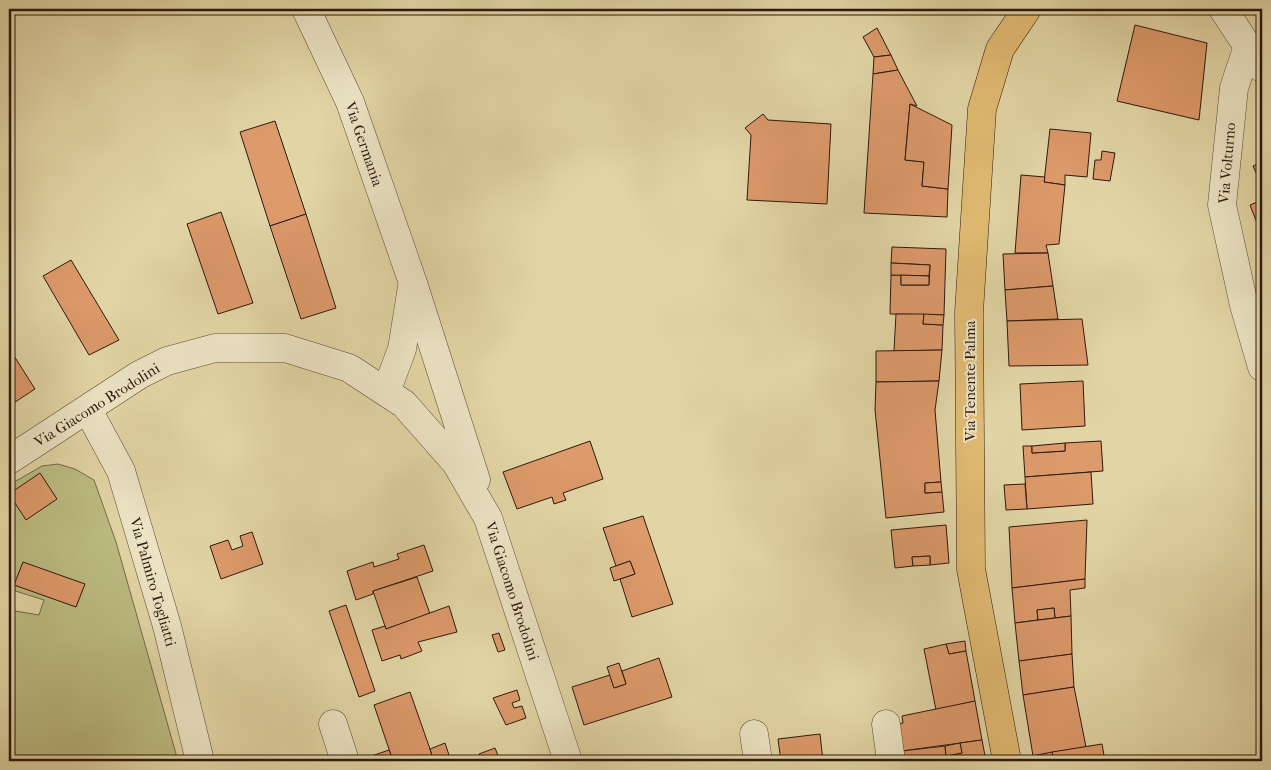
<svg xmlns="http://www.w3.org/2000/svg" width="1271" height="770" font-family="'IM FELL French Canon',serif">
<style>
.green{fill:#bbbb81;stroke:#746a48}
.building{fill:#dd9a6b;stroke:#2d1810}
.lines{fill:none;stroke-linecap:round;stroke-linejoin:round}
.minor-casing{stroke:#5a4735;stroke-width:29}
.major-casing{stroke:#2d1810;stroke-width:29}
.minor{stroke:#ece4c4;stroke-width:28}
.major{stroke:#e1ba72;stroke-width:28}
.labels{text-anchor:middle;dominant-baseline:central;stroke-width:4;stroke-linejoin:round;paint-order:stroke}
.street-label{font-size:15px;fill:#2d1810;stroke:#ece4c4}
</style>
<rect width="100%" height="100%" fill="#e2d5a5"/>
<filter id="stains"><feTurbulence type="fractalNoise" baseFrequency=".004" numOctaves="4"/><feColorMatrix values="0 0 0 0 .2 0 0 0 0 .09 0 0 0 0 .02 0 0 0 .5 -.17"/></filter>
<radialGradient id="worn" r=".72"><stop offset=".6" stop-color="#630" stop-opacity="0"/><stop offset="1" stop-color="#630" stop-opacity=".3"/></radialGradient>
<path class="green" d="M58 464 75 469 94 480 116 542 178 761H9V610L39 615 44 600 9 589V485L42 466Z"/>
<g class="building">
<path d="M1135 25 1207 43 1199 120 1117 101Z"/>
<path d="M877 28 891 55 874 57 863 37Z"/>
<path d="M891 55 898 70 873 74 874 57Z"/>
<path d="M898 70 917 106 910 104 905 160 924 162 922 186 948 189 947 217 864 213 873 74Z"/>
<path d="M910 104 952 125 948 189 922 186 924 162 905 160Z"/>
<path d="M763 114 768 120 831 124 827 204 747 200 751 135 745 128Z"/>
<path d="M275 121 306 214 270 226 240 132Z"/>
<path d="M1050 129 1091 133 1087 177 1065 175V185L1044 182Z"/>
<path d="M1102 151 1115 153 1110 181 1093 179 1095 160H1101Z"/>
<path d="M1262 162V186L1253 166Z"/>
<path d="M1021 175 1045 177 1044 182 1065 185 1059 244 1046 245 1048 253H1015Z"/>
<path d="M1262 200V221L1257 223 1250 205Z"/>
<path d="M221 212 253 303 218 314 187 224Z"/>
<path d="M306 214 336 308 301 319 270 226Z"/>
<path d="M892 247 946 249 944 315 890 314 891 275H901V285H929L930 265 891 263Z"/>
<path d="M1048 253 1053 286 1005 290 1003 254Z"/>
<path d="M71 260 119 340 89 355 43 276Z"/>
<path d="M891 263 930 265 929 276 891 275Z"/>
<path d="M901 275 929 276V285H901Z"/>
<path d="M1053 286 1058 319 1007 321 1005 290Z"/>
<path d="M896 314H924L923 324 943 325 942 350 894 351Z"/>
<path d="M924 314 944 315 943 325 923 324Z"/>
<path d="M1082 319 1088 365 1009 366 1007 321Z"/>
<path d="M9 348 35 389 9 406Z"/>
<path d="M942 350 939 381 876 382V351Z"/>
<path d="M939 381 935 410 941 482 925 483V493L942 492 944 512 886 518 875 410 876 382Z"/>
<path d="M1083 381 1085 426 1022 430 1020 384Z"/>
<path d="M590 441 603 479 563 493 566 500 554 504 552 497 517 509 503 472Z"/>
<path d="M1101 441 1103 471 1025 477 1023 446H1032V453L1065 451V443Z"/>
<path d="M1065 443V451L1032 453V446Z"/>
<path d="M1091 472 1093 504 1027 509 1025 477Z"/>
<path d="M40 473 57 499 26 520 9 494Z"/>
<path d="M941 482 942 492 925 493V483Z"/>
<path d="M1025 484 1027 509 1006 510 1004 485Z"/>
<path d="M643 516 673 604 632 617 620 579 635 574 630 561 616 566 603 528Z"/>
<path d="M1087 520 1085 579 1012 588 1009 527Z"/>
<path d="M946 525 949 563 930 565V556L912 557 913 566 895 568 891 530Z"/>
<path d="M252 532 263 564 221 579 210 546 228 540 232 550 243 546 240 536Z"/>
<path d="M424 545 433 571 373 591V594L356 600 347 571 373 562 374 567 399 559 397 554Z"/>
<path d="M930 556V565L913 566 912 557Z"/>
<path d="M630 561 635 574 614 581 610 568Z"/>
<path d="M23 562 85 584 76 607 14 585Z"/>
<path d="M417 577 430 614 386 629 373 591Z"/>
<path d="M1085 579V588L1070 590 1071 616 1055 618 1054 608 1037 610 1038 620 1015 623 1012 588Z"/>
<path d="M346 605 375 691 359 697 329 611Z"/>
<path d="M449 606 457 632 418 642 422 651 401 659 400 655 382 661 372 630 385 626 386 629Z"/>
<path d="M1054 608 1055 618 1038 620 1037 610Z"/>
<path d="M1071 616 1072 654 1019 661 1015 623Z"/>
<path d="M499 633 505 650 498 652 492 635Z"/>
<path d="M965 641 966 651 949 654 946 644Z"/>
<path d="M946 644 949 654 966 651 975 701 936 710 924 649Z"/>
<path d="M1072 654 1074 687 1023 695 1019 661Z"/>
<path d="M659 658 672 697 584 725 572 687 610 675 614 688 626 684 622 671Z"/>
<path d="M619 663 626 684 614 688 607 667Z"/>
<path d="M1074 687 1086 747 1033 756 1023 695Z"/>
<path d="M517 690 520 700 512 703 514 708 522 706 526 718 506 725 493 698Z"/>
<path d="M410 692 430 749 434 761H393L374 705Z"/>
<path d="M975 701 982 740 902 751 897 724 903 723 902 716Z"/>
<path d="M820 734 823 761H781L778 739Z"/>
<path d="M982 740 986 761H904L902 751 945 746 946 756 962 753 960 743Z"/>
<path d="M445 743 451 761H434L430 749Z"/>
<path d="M960 743 962 753 946 756 945 746Z"/>
<path d="M1102 744 1105 761H1054L1052 752Z"/>
<path d="M495 748 499 758 481 761 479 754Z"/>
<path d="M389 750 393 760 360 761V760Z"/>
<path d="M1052 752 1054 761H1034L1033 756Z"/>
</g>
<g class="lines">
<defs>
<g id="minor">
<path d="M306 9 350 102 413 283 476 480"/>
<path d="M1223 9 1262 68"/>
<path d="M1248 46 1234 88 1222 205 1244 305 1262 367"/>
<path d="M386 392 402 349 412 287"/>
<path d="M88 410 121 471 167 626 200 761"/>
<path d="M9 460 139 375 167 361 215 348H285L349 368 404 404 456 463 488 518 568 761"/>
<path d="M333 724 345 761"/>
<path d="M886 724 891 761"/>
<path d="M754 734 758 761"/>
</g>
<path id="major" d="M1007 761 971 569 969 312 982 109 1000 49 1027 9"/>
</defs>
<use href="#minor" class="minor-casing"/>
<use href="#major" class="major-casing"/>
<use href="#minor" class="minor"/>
<use href="#major" class="major"/>
</g>
<g class="labels">
<g class="street-label">
<text transform="translate(364 144) rotate(71)">Via Germania</text>
<text transform="translate(1227 163) rotate(-85)">Via Volturno</text>
<text transform="translate(970 381) rotate(-90)">Via Tenente Palma</text>
<text transform="translate(97 405) rotate(-32)">Via Giacomo Brodolini</text>
<text transform="translate(153 582) rotate(74)">Via Palmiro Togliatti</text>
<text transform="translate(512 591) rotate(72)">Via Giacomo Brodolini</text>
</g>
</g>
<rect width="1271" height="770" fill="none" stroke="#e2d5a5" stroke-width="30"/>
<rect x="10" y="10" width="1251" height="750" fill="none" stroke="#2d1810" stroke-width="2.5"/>
<rect x="15" y="15" width="1241" height="740" fill="none" stroke="#2d1810"/>
<rect width="100%" height="100%" filter="url(#stains)"/>
<rect width="100%" height="100%" fill="url(#worn)"/>
</svg>
